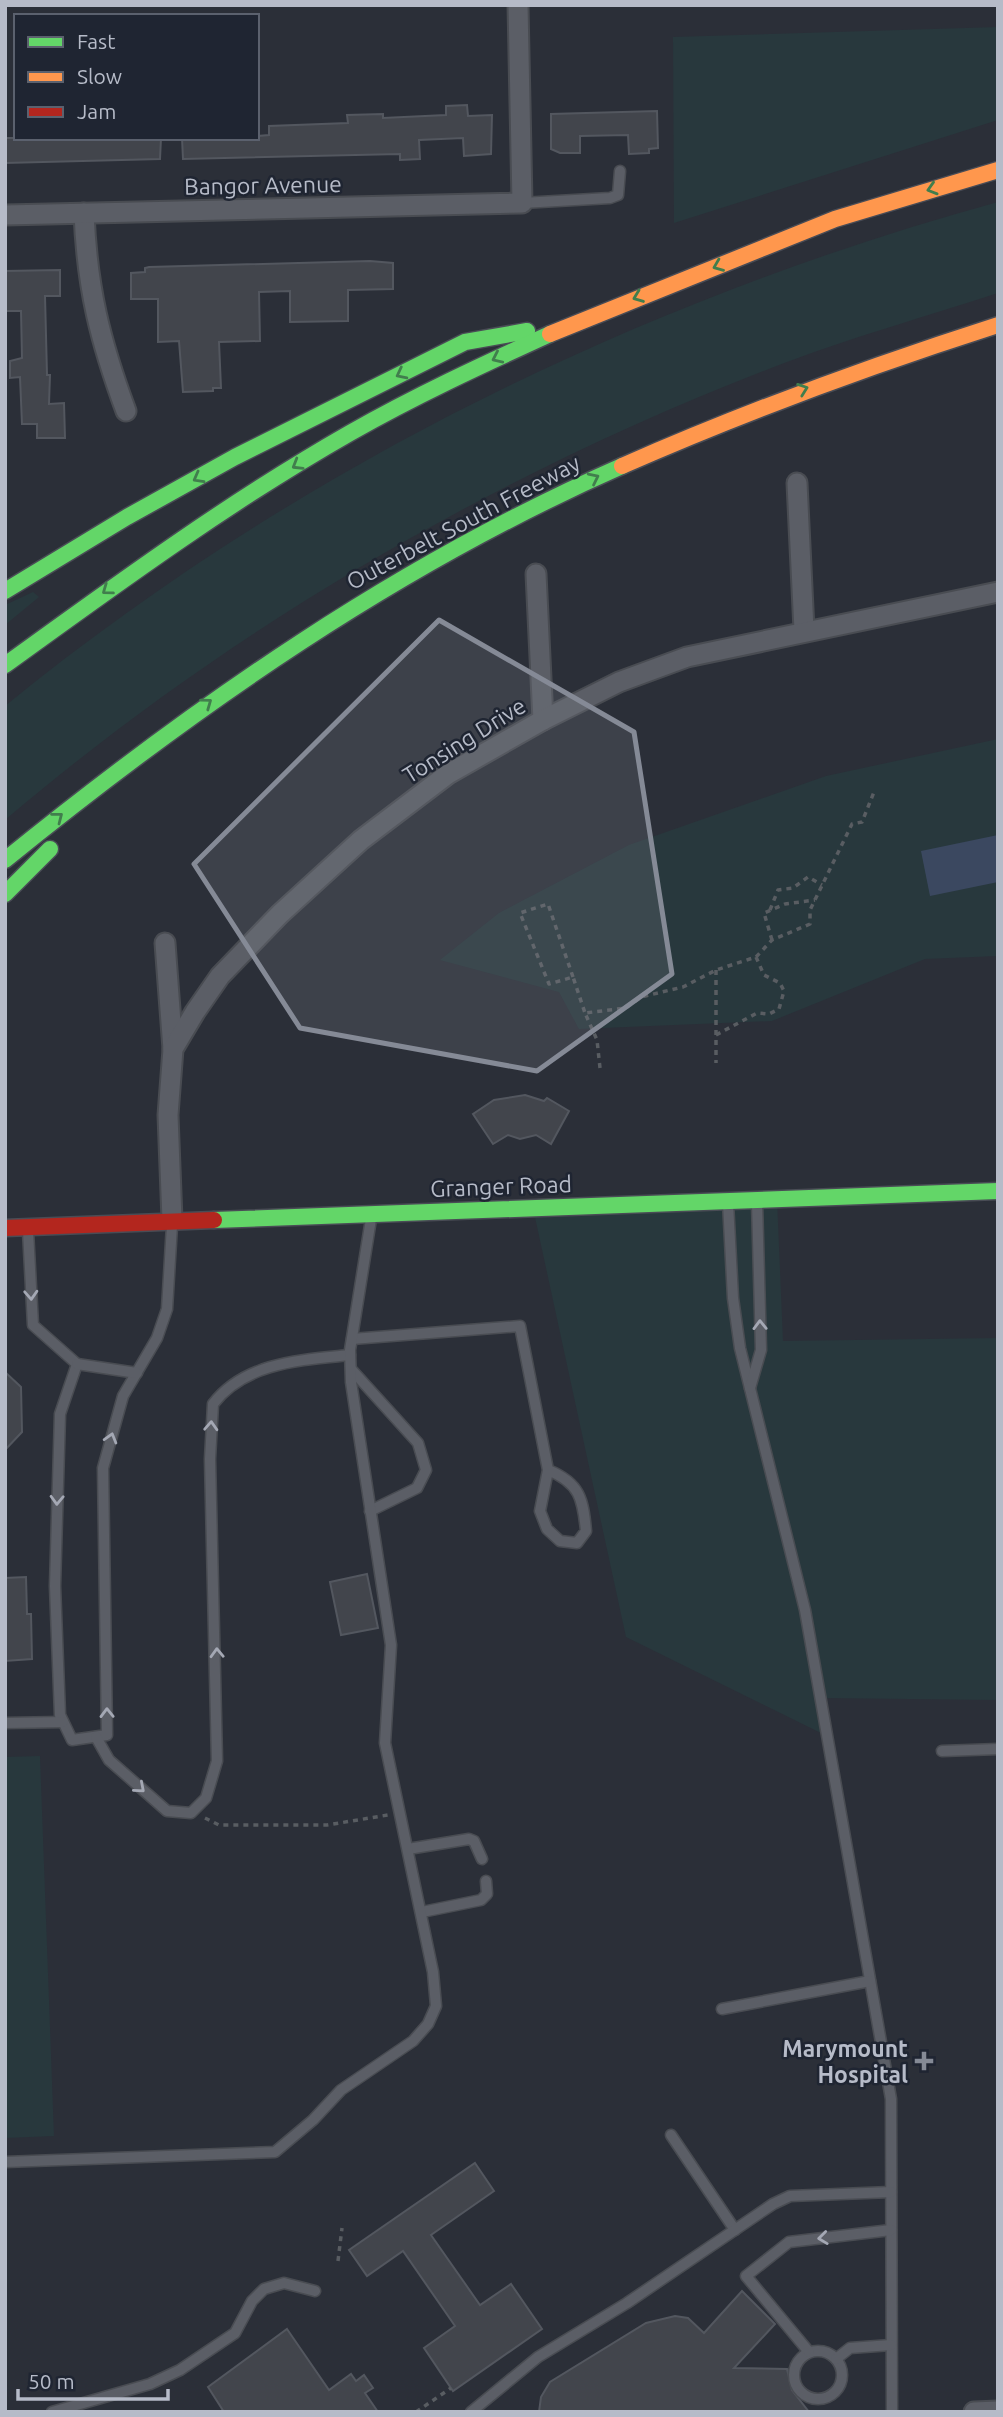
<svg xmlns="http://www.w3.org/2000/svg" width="1003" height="2417" font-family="Ubuntu,sans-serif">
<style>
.green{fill:#28383d}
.water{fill:#3b4860}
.building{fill:#42454c;stroke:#53575f;stroke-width:2}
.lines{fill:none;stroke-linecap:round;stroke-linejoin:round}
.lane-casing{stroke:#494c52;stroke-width:13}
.street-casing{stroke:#494c52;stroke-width:23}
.fast-casing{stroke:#494c55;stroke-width:19}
.slow-casing{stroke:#494c55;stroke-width:19}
.jam-casing{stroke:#494c55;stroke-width:19}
.path{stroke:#595d62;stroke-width:3.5;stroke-dasharray:5 5;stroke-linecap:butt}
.lane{stroke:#5b5e66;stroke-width:10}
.street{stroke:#5b5e66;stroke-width:19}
.fast{stroke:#63d668;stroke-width:16}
.slow{stroke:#ff974d;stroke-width:16}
.jam{stroke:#b3261e;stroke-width:16}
.oneway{stroke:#417e4d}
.oneway2{stroke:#a4a8b4}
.marked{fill:#858a96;fill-opacity:0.2;stroke:#858a96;stroke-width:5;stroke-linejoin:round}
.poi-dot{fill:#858a96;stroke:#1f2532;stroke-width:2.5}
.labels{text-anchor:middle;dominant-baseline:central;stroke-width:5;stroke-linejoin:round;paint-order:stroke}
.street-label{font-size:23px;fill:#b6bbc8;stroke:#1f2532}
.poi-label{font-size:23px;font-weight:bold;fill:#b6bbc8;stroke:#1f2532;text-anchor:end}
</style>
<rect width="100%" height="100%" fill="#2b2f38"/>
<g class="green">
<path d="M998 27V120L674 223 673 37Z"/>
<path d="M998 202V293C928 316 856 336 787 362 503 470 237 623 5 820V706C294 470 638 301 998 202Z"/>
<path d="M33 592 39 597 5 625V605Z"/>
<path d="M998 739V956L925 959 772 1021 579 1029 559 992 440 960 499 913 629 845 826 776Z"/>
<path d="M777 1200 783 1341 998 1338V1700L821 1698 827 1736 626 1637 533 1208Z"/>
<path d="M40 1756 54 2136 5 2138V1757Z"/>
</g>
<path class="water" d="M998 835V882L930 896 921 851Z"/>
<g class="building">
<path d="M467 105 468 116 492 115 491 154 464 156 463 138 419 140 420 159 400 160V154L183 159 182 138H258V136L269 135V126L348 123 347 115 383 114V118L446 115V106Z"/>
<path d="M657 111 658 148 649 149V153L629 154 628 135 580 136V153H560L551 149V114Z"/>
<path d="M5 138H161L160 159 5 163Z"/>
<path d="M370 261 393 263V289L348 290V321L290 322V291L259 292 260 341 219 342 221 388H213V391L183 392 179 341 158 342V299H131V273L145 272V268L149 267Z"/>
<path d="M60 270V296H45L47 375H50L49 404 64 403 65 438H37V424H22L20 377 10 378V361L22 358 21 311H5V271Z"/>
<path d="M525 1095 544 1101 547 1098 569 1111 551 1144 536 1135 520 1139 508 1135 493 1144 473 1114 494 1100Z"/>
<path d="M5 1372 21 1387 22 1432 5 1450Z"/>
<path d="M367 1574 378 1628 341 1635 330 1582Z"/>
<path d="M26 1577 27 1614H31L32 1659 5 1661V1578Z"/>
<path d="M475 2163 494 2191 431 2235 480 2305 511 2284 542 2329 453 2391 424 2348 455 2326 403 2251 367 2276 349 2250Z"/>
<path d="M742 2291 775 2324 734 2368 787 2369 792 2390 809 2412H539L541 2397 550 2382 646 2323 675 2316 688 2318 704 2333Z"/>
<path d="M287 2329 329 2390 351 2374 356 2381 364 2375 373 2388 365 2393 378 2412H224L208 2387Z"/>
</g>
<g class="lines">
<defs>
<g id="lane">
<path d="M522 203 610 198 618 195 620 171"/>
<path d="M728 1203 733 1298 740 1348 805 1610 891 2099 892 2412"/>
<path d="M28 1231 33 1325 77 1364 60 1414 55 1586 60 1715 72 1740 107 1735 103 1468 123 1396 157 1338 167 1309 172 1225"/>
<path d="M352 1339 520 1326 548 1470 540 1511 547 1529 560 1541 577 1543 586 1531C583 1499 580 1483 548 1470"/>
<path d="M77 1364 137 1373"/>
<path d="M351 1369 418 1443 426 1470 417 1488 370 1511"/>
<path d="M750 1388 761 1350 757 1202"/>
<path d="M5 1723 63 1722"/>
<path d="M96 1737 109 1760 167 1811 191 1813 206 1798 217 1761 210 1459 213 1404C245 1362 302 1360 350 1355"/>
<path d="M942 1751 998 1749"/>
<path d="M408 1849 469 1839 474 1841 482 1859"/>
<path d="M422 1912 481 1900 487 1894 486 1881"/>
<path d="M722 2009 870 1981"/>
<path d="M671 2135 735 2230"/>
<path d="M5 2162 275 2152 313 2120 341 2090 413 2041 428 2024 436 2006 433 1972 385 1743 391 1645 351 1382 350 1350 371 1219"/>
<circle cx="818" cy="2375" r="24"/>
<path d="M809 2352 746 2276 789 2242 891 2230"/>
<path d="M836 2359 850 2348 891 2345"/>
<path d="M52 2412 150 2384 180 2370 235 2333 252 2301 264 2289 284 2283 315 2291"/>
<path d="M471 2412 538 2357 627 2303 773 2204 790 2196 891 2192"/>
</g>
<g id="street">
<path d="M84 213C87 288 100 341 126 411"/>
<path d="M5 215 522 203 518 5"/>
<path d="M797 483 804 630"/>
<path d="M536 574 543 720"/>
<path d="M165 943 173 1049"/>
<path d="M172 1220 168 1115 173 1049 195 1012 220 976 280 914 361 840 448 774 543 720 619 682 687 657 998 592"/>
<path d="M974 2412 998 2411"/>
</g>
<g id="fast">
<path d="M5 591 127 517 235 457 465 342 527 331"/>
<path d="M5 665C117 584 229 502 350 433 415 396 482 365 550 334"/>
<path d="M5 860C195 706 397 565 622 466"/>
<path d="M5 894 50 849"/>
<path d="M214 1220 998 1191"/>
</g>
<g id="slow">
<path d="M550 334 835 219 998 170"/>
<path d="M622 466C745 412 870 366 998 325"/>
</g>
<path id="jam" d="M5 1228 214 1220"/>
</defs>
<use href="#lane" class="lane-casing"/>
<use href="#street" class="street-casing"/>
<use href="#fast" class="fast-casing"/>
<use href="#slow" class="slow-casing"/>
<use href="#jam" class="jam-casing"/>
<g class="path">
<path d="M770 910 778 890 793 888 808 877 822 885"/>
<path d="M772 940 764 913 785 904 815 900"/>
<path d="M716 970V1063"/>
<path d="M573 977 548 904 520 913 549 984 573 977 585 1013"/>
<path d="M716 1035 757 1013 769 1014 779 1009 784 991 780 983 764 975 756 957"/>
<path d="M600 1068 597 1040 585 1013 626 1008 641 997 683 987 716 970 756 957 772 940 810 924V910L852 824 862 822 874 792"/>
<path d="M205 1818 219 1825H327L388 1815"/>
<path d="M338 2261 342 2228"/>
<path d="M416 2412 451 2388"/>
</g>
<use href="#lane" class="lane"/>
<use href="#street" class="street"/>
<use href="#fast" class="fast"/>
<use href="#slow" class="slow"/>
<use href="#jam" class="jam"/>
</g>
<defs><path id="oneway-chevron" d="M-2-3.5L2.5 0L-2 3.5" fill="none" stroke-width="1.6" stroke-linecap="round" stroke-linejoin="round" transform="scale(1.75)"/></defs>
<g class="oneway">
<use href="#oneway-chevron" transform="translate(932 189) rotate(163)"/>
<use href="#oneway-chevron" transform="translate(718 266) rotate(158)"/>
<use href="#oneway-chevron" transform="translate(638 297) rotate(159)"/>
<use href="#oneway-chevron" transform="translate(497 358) rotate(155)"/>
<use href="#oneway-chevron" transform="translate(401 374) rotate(153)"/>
<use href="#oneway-chevron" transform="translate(803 389) rotate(-20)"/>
<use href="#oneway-chevron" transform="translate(297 465) rotate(149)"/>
<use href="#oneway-chevron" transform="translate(198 478) rotate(151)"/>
<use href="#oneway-chevron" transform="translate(594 478) rotate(-26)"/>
<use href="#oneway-chevron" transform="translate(107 590) rotate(144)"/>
<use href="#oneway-chevron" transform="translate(207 703) rotate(-36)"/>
<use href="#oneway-chevron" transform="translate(58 817) rotate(-38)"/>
</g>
<g class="oneway2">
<use href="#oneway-chevron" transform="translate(31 1295) rotate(87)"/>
<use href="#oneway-chevron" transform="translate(760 1325) rotate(-91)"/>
<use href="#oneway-chevron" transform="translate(211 1426) rotate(-87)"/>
<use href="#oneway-chevron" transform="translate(111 1438) rotate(-74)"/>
<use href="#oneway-chevron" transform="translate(57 1500) rotate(92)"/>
<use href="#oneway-chevron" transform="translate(217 1653) rotate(-92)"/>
<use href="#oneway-chevron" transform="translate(107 1713) rotate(-91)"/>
<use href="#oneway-chevron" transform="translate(140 1788) rotate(41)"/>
<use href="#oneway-chevron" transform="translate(823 2238) rotate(173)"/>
</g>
<path class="marked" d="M439 620 634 732 672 974 537 1071 300 1028 194 864Z"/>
<path class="poi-dot" d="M920.5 2050.5h7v7h7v7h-7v7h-7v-7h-7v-7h7z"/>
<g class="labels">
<g class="street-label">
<text transform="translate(263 185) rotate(-1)">Bangor Avenue</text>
<text transform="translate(463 522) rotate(-28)">Outerbelt South Freeway</text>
<text transform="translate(464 740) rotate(-32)">Tonsing Drive</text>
<text transform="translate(501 1186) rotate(-2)">Granger Road</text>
</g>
<g class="poi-label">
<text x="908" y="2048">Marymount<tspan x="908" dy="26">Hospital</tspan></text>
</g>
</g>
<rect width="1003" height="2417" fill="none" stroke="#b6bbc8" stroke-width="14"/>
<rect x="14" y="14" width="245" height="126" fill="#1f2532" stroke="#5b616e" stroke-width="2"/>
<rect x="28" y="37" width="35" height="10" fill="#63d668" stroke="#5b616e" stroke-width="2"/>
<text x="77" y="49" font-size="21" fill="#b6bbc8">Fast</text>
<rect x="28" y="72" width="35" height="10" fill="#ff974d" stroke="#5b616e" stroke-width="2"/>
<text x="77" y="84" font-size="21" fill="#b6bbc8">Slow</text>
<rect x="28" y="107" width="35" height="10" fill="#b3261e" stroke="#5b616e" stroke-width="2"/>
<text x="77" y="119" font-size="21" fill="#b6bbc8">Jam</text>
<path d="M18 2389v10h150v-10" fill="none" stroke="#b6bbc8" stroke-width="3.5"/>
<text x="28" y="2389" font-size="21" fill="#b6bbc8" stroke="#1f2532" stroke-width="5" paint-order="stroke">50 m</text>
</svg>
